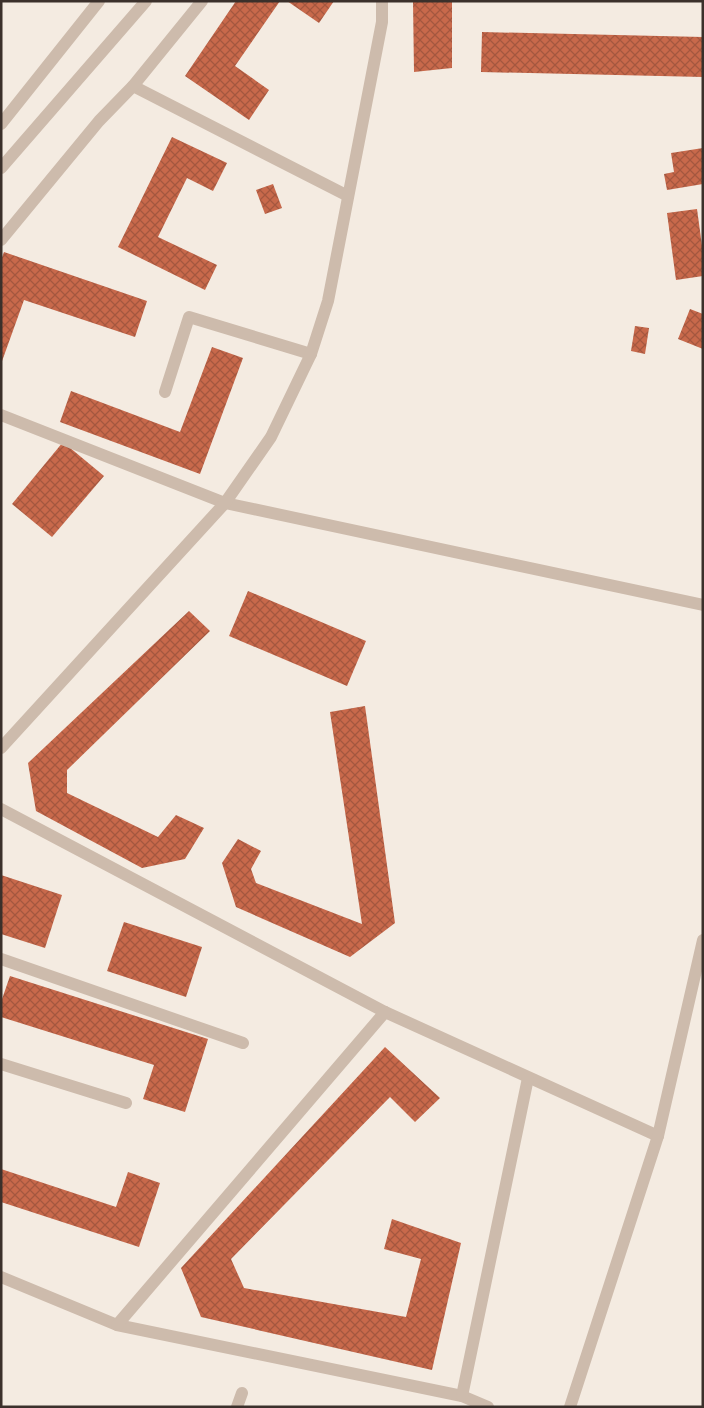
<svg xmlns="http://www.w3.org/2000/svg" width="704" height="1408" font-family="Jost,sans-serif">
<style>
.building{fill:url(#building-cross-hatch)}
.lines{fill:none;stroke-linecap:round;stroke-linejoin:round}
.minor{stroke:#cdbbac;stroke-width:12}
</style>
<defs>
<pattern id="building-cross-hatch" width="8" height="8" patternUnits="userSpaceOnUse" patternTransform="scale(1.25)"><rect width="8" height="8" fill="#c8694b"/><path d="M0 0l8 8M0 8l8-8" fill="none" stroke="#a4573f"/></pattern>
</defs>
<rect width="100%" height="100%" fill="#f4ebe1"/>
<g class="building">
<path d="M236 1H280L235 66 269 90 249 120 185 76Z"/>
<path d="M287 1H334L319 23Z"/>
<path d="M413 1H452V68L414 72Z"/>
<path d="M482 32 703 37V77L481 72Z"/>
<path d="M172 137 227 163 213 191 187 178 158 237 217 265 205 290 118 247Z"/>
<path d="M703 148V184L667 190 664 174 674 172 671 153Z"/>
<path d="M273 184 282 208 265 214 256 190Z"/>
<path d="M697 209 703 253V276L676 280 667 213Z"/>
<path d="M4 252 147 301 135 337 24 300 1 364V260Z"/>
<path d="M690 309 703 314V349L678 339Z"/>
<path d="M635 326 649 328 645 354 631 351Z"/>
<path d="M212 347 243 358 200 474 60 422 71 391 180 432Z"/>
<path d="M63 442 104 476 52 537 12 504Z"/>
<path d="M248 591 366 641 347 686 229 636Z"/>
<path d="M189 611 210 631 67 770V793L158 837 176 815 204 828 185 859 142 868 36 811 28 763Z"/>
<path d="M365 706 395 923 350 957 236 907 222 863 238 839 261 851 251 869 256 883 362 924 330 712Z"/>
<path d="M1 875 62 895 45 948 1 934Z"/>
<path d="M124 922 202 947 186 997 107 971Z"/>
<path d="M10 976 208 1039 185 1112 143 1099 154 1065 1 1017V1002Z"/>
<path d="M385 1047 440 1098 415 1122 390 1097 231 1259 244 1288 406 1317 421 1259 384 1249 392 1219 461 1243 432 1370 201 1317 181 1268Z"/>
<path d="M1 1169 116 1207 128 1172 160 1183 139 1247 1 1202Z"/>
</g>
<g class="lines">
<g class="minor">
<path d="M133 86 348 196"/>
<path d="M1 124 99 1"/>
<path d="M1 168 146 1"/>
<path d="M1 240 99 121 133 86 202 1"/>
<path d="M165 392 189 317 311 354"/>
<path d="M1 415 225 503 703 605"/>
<path d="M1 748 225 503 271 437 311 354 328 301 382 22V1"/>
<path d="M1 809 385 1012 658 1136"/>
<path d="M1 959 243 1043"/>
<path d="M1 1064 126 1103"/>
<path d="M1 1277 117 1325 462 1396 488 1407"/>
<path d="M117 1325 385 1012"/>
<path d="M462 1396 528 1078"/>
<path d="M237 1407 242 1393"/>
<path d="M570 1407 658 1136 703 940"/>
</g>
</g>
<rect width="704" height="1408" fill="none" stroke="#3b302b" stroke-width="5"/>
</svg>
